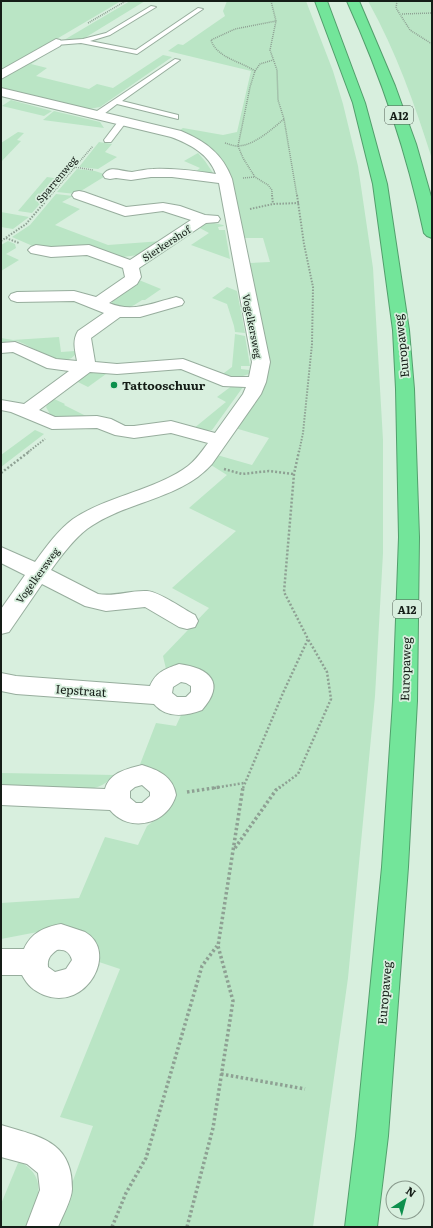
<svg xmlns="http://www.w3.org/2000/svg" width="433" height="1228" font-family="Literata,serif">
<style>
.green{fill:#bae5c5}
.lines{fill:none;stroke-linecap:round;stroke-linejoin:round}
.lane-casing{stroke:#97ad9d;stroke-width:2}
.street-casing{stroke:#97ad9d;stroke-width:2}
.highway-casing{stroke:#529f6c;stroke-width:2}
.path-far3{stroke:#8ea093;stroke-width:1.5;stroke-dasharray:1 1;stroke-linecap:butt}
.path-far2{stroke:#8ea093;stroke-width:2;stroke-dasharray:1.5 1.5;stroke-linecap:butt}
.path-far1{stroke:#8ea093;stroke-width:2.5;stroke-dasharray:2 2;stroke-linecap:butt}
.path{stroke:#8ea093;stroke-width:3.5;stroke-dasharray:2.5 2.5;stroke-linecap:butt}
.lane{fill:#fff;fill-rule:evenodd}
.street{fill:#fff;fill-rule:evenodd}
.highway{fill:#73e59a;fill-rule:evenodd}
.poi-dot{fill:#0d904d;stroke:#d8efde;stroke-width:1.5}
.labels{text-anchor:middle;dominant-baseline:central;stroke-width:3.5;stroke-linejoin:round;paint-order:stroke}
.far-street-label{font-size:10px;fill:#151d17;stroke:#d8efde}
.shield{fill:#d8efde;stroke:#505c53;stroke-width:1}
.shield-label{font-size:11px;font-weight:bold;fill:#151d17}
.street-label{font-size:12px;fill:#151d17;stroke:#d8efde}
.poi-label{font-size:12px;font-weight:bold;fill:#151d17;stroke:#d8efde;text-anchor:start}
</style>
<rect width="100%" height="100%" fill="#d8efde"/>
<g class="green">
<path d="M1 1H121L4 70H1Z"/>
<path d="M130 1H145L83 39 64 40Z"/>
<path d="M227 1H306L333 71 343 104 358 166 373 268 383 440V553L375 696 348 978 313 1227H56L93 1126 60 1117 120 969 96 961 48 930 1 939V903L79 898 105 837 138 845 147 826 162 815 139 767 156 723 176 726 182 713 208 697 166 669 163 656 209 608 172 588 236 531 189 508 227 475 211 465 217 455 252 465 269 438 235 428 258 395V313L250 263 270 262 263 238H244L227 168 210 150 177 132 183 128 223 135 237 132 251 71 168 51 178 44 183 45 225 16 223 11Z"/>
<path d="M368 1H432V159C415 105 396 51 368 1Z"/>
<path d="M163 55 172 57 100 107 89 109 1 88V77L29 61 38 60 31 64 47 68 36 76 89 89 97 84 113 88Z"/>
<path d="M11 100 52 111 44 116 2 106Z"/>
<path d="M54 111 100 122 104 128 43 120Z"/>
<path d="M18 132 24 133 17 140 21 141 1 162V143Z"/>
<path d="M99 142 112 144 105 152 117 157 98 169 79 167Z"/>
<path d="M198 153 205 161 213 173 210 174 194 173 200 168 184 161Z"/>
<path d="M77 169 95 171 107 175 76 194 57 192Z"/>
<path d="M47 177 61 179 32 213 18 211Z"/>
<path d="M56 194 73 196 62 202 80 209 55 225 108 245 162 241 138 255 123 257 35 247 12 237 30 225Z"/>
<path d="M1 212 29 217 13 229 1 227Z"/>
<path d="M214 223 223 225 224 226 218 227 219 230H225L230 259 191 245 209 233 198 227 202 224Z"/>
<path d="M8 241 15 244 16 248 6 254 19 260 1 271V245Z"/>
<path d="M139 280 161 289 145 300H142C130 308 126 311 112 304V299Z"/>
<path d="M227 287 237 291 245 333 235 332 234 326 227 304 212 298Z"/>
<path d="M235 334 245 336 250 366H241V369L249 370V374L240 377 224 375V373L232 367Z"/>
<path d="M59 337 61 352 75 351 76 353C66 372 31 345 17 341 11 340 6 342 1 343V338L13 340Z"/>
<path d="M98 370 106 374 88 387 76 381 88 372Z"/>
<path d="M233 385 243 387 212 430 205 431 193 429 226 402 217 397Z"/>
<path d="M52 398 65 404 64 405 92 419 57 418 51 416 46 407Z"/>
<path d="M35 430 44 434 1 467V455Z"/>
<path d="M1 773 116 775C105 784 100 788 86 789L1 787Z"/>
<path d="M21 1162C50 1180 36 1202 27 1227H1V1204L18 1163Z"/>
</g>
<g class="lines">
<defs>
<g id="lane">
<path d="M151 6 156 7 110 35 90 41 136 50 198 8 203 9 137 54 81 43 56 45 53 43 56 41 83 39 106 33Z"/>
<path d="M175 59 180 60 122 101 178 115V119L117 104 100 117H94V113Z"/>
<path d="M120 119H126L127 121 111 142H105L104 140Z"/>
</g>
<g id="street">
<path d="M56 39 60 40 62 43 60 46 1 79V70Z"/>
<path d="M1 88 181 131C205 141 223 154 232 179L270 362 266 382 261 394 212 464C180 500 125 501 87 529 73 540 61 556 51 570L98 594C114 597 131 590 147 591 160 592 183 609 195 615L198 621 195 627 187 629 179 627 145 607 106 611 85 606 42 584 9 632 1 634V609L25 575 1 563V547L35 562C46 547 58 530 73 519 107 496 156 490 188 466 196 460 202 451 208 443L171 433 134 438 115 435 97 428 52 429 11 412 1 410V400L24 404 69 371 47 368 13 352 1 353V343L15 342 56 359 77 361C75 350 72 341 78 331L104 313 74 301 17 302 11 300 9 297 11 294 17 292 74 291 96 297 125 277 123 268 87 255 51 257 31 253 28 250 31 247 36 245 51 247 89 245 130 260 191 220 163 211 125 216 74 198 72 195 74 192 79 191 84 192 126 207 163 203 180 206 205 215 218 216 220 219 218 222 206 223 139 268 141 277 137 284 109 303C132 313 153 303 176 297L182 299 184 302 182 305 140 317H120L91 338 95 362 117 364 183 359 231 377H249L252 362 219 183 172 177H151L131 180 116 178 110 179 105 178 103 175C110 164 122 172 132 172 139 171 146 169 153 169 174 168 195 171 216 174 209 154 190 144 171 137L1 96ZM181 369 223 386 246 387 243 394 215 433 171 421 134 426H125L111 419 97 416 55 417 39 410 90 372 117 374Z"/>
<path d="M179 664C210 668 226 683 202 710 186 716 167 719 154 704L16 694 1 691V673L16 676 150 686C156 672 165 669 179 664ZM181 682 186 683 191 686V692L186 697H177L172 693 173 687Z"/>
<path d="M142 765C158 770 173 776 176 795 168 824 130 834 110 810L1 805V785L105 789C110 772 127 769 142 765ZM142 785 150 792V796L142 803H136L130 798V791L135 787Z"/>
<path d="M61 924C69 927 77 929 85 932 119 951 87 1012 44 995 33 990 28 986 22 975H1V949H24C31 933 44 927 61 924ZM57 950C64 949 70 952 72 960L66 969 55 972 48 967C47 959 50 955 57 950Z"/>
<path d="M1 1125C38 1136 73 1141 72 1189 72 1199 62 1217 58 1227H26L40 1190 38 1173 27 1164 1 1157Z"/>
</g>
<g id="highway">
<path d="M315 1H327L365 103 387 184 409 330 414 389 419 537 417 701 408 867 388 1136 377 1227H345L356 1136 382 867 393 701 399 537 396 389 393 330 373 184 353 103Z"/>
<path d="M347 1H359L395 86 416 144 432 200V238L427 236 424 233C407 152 381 76 347 1Z"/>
</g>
</defs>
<use href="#lane" class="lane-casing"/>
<use href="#street" class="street-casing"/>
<use href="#highway" class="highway-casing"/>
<g class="path-far3">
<path d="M271 1 276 21 270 50 277 70 278 100 284 119 297 196"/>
<path d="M397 1 396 8 410 30 432 44"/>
<path d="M402 14 432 13"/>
<path d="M88 23 126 1"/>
<path d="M255 71 260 64 273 60"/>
<path d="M225 143C229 144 233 146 237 146 254 146 272 129 284 119"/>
<path d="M74 167 93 170"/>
<path d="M243 178 255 177"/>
<path d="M50 196 93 146"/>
<path d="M272 196V190L268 185 255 177 243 158 238 146 250 87 255 71C240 61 217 58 211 40L235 29 276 21"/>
</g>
<g class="path-far2">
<path d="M272 195 273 204"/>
<path d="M297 195 304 244 313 287 312 344 303 433 299 452"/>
<path d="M250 209 273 204 299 203"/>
<path d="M6 238 19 243"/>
<path d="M1 241 26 224 51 195"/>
<path d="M28 452 45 439"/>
</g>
<g class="path-far1">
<path d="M224 469 242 474 269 471 294 474"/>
<path d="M1 473 30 451"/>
<path d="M214 788 244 783"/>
<path d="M243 788 283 693 308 639 284 592 294 474 299 451"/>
<path d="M279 788 298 774 331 699 327 672 308 639"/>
</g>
<g class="path">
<path d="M187 792 220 787"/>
<path d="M235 848 276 790 280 787"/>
<path d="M221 1074 305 1089"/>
<path d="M112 1227 126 1193 146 1158 202 966 217 946"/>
<path d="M187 1227 213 1128 233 1001 218 946 243 787"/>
</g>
<use href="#lane" class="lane"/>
<use href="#street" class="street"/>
<use href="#highway" class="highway"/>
</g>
<circle class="poi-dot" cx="114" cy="385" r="4"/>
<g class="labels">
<g class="far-street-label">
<text transform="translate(56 179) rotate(-50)">Sparrenweg</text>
<text transform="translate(166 243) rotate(-33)">Sierkershof</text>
<text transform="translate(253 326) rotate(79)">Vogelkersweg</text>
<text transform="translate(37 575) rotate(-54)">Vogelkersweg</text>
</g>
<g class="shield">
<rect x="385" y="106" width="28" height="18" rx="3"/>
<rect x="393" y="600" width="28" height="18" rx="3"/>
</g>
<g class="shield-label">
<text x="399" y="115">A12</text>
<text x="407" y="609">A12</text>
</g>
<g class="street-label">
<text transform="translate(401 346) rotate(-96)">Europaweg</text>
<text transform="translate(405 669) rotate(-88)">Europaweg</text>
<text transform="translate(81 690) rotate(4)">Iepstraat</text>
<text transform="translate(384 993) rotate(-85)">Europaweg</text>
</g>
<g class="poi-label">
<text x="122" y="385">Tattooschuur</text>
</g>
</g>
<rect width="433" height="1228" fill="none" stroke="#151d17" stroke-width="4"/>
<g transform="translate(405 1200) rotate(36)"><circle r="19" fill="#d8efde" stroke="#8a9b8e"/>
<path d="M0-3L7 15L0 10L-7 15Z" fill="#0d904d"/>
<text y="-6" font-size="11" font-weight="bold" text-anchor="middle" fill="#151d17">N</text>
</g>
</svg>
